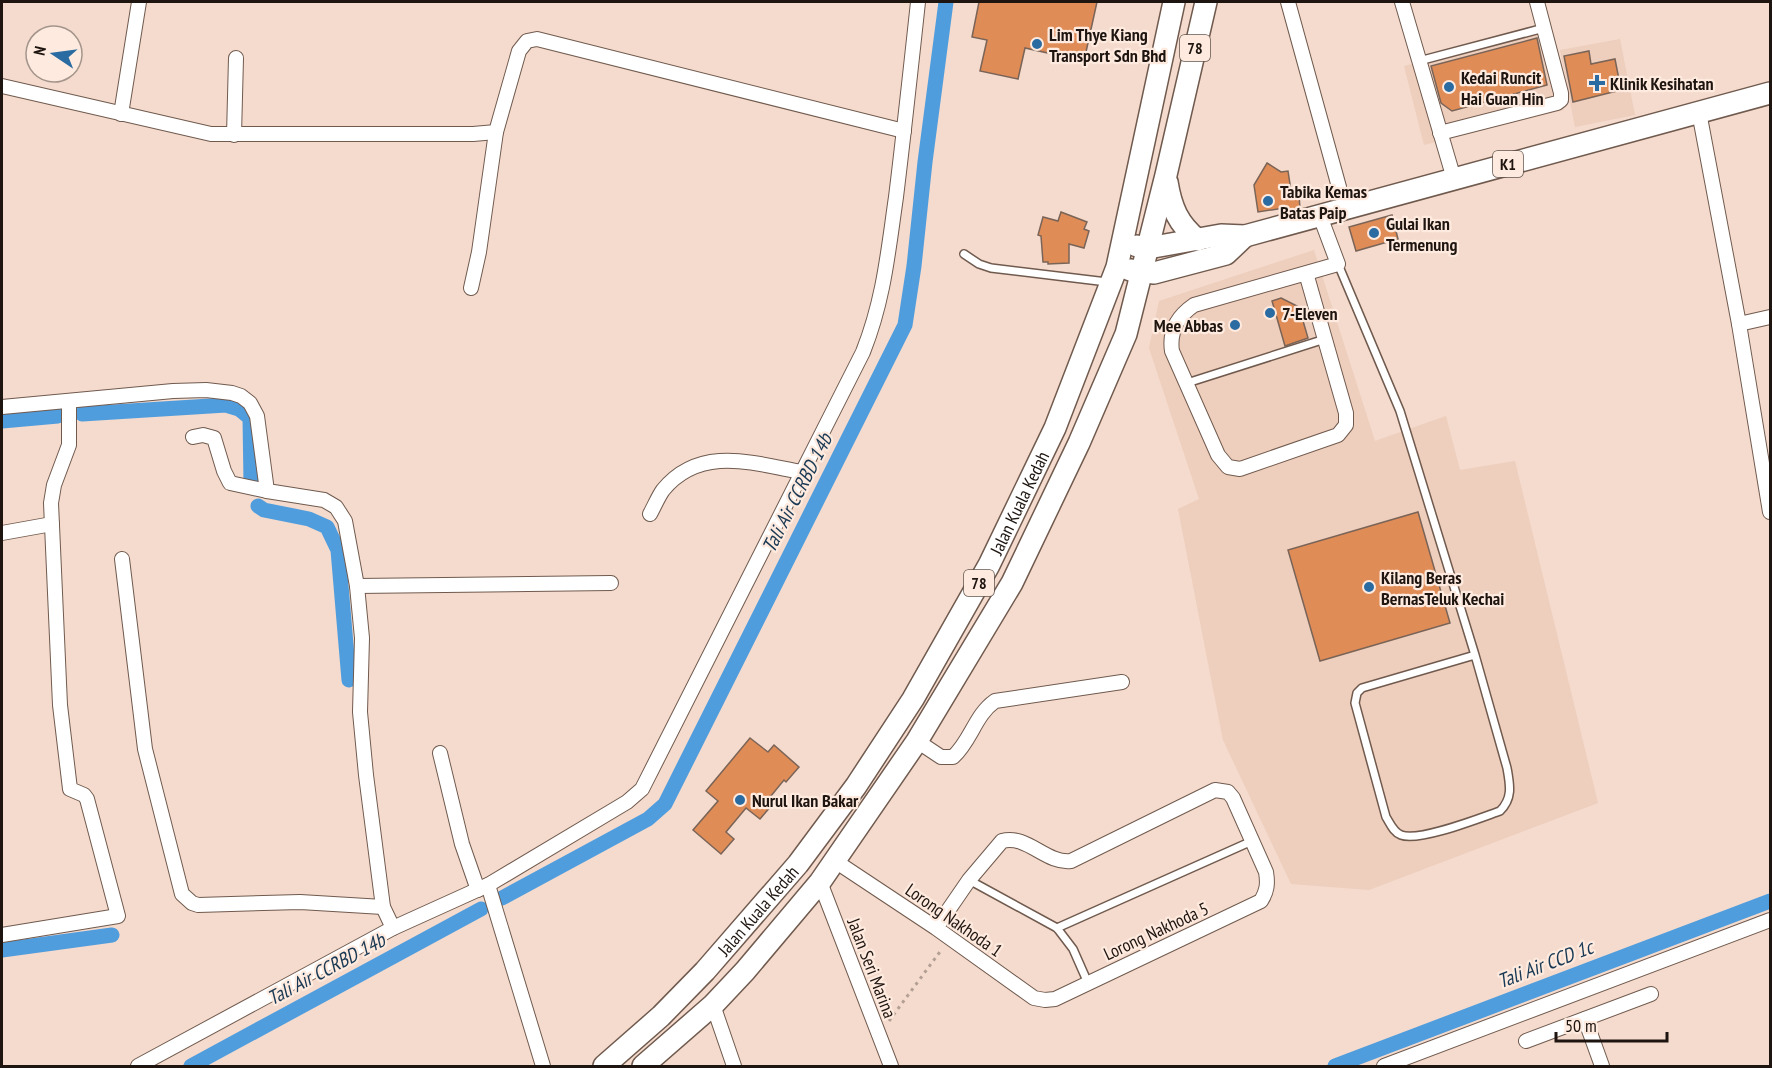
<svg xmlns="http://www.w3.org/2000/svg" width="1772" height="1068" font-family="'PT Sans Narrow',sans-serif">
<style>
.built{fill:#eecebc}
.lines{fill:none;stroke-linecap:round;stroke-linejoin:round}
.canal{stroke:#509dde;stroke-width:15}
.building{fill:#e08c57;stroke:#7a6457;stroke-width:1.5}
.lane-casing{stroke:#705a4e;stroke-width:10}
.street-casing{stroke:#705a4e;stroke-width:16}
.primary-casing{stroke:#705a4e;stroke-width:24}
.path{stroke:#b39f94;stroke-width:3;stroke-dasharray:3 4.5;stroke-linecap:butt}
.lane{stroke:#fff;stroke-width:7}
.street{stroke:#fff;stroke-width:14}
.primary{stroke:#fff;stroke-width:21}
.poi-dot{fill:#2a6ca2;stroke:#feeade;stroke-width:2}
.labels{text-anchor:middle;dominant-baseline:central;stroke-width:4.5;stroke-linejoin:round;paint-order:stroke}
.shield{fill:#feeade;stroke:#61554e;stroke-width:1.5}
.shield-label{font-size:16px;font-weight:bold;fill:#1e1510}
.poi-label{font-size:18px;font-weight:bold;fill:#1e1510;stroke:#feeade;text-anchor:start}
.street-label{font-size:18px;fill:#1e1510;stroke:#feeade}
.water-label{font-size:20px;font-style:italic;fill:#183853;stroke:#feeade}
</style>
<rect width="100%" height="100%" fill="#f4dbcd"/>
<g class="built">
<path d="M1549 29 1564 110 1424 145 1404 66Z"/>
<path d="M1620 39 1635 115 1575 127 1560 50Z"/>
<path d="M1314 250 1375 441 1446 416 1460 470 1515 461 1598 803 1369 890 1291 884 1223 740 1178 509 1199 499 1149 348 1159 301Z"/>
</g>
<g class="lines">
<g class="canal">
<path d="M82 414 226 405 239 409 250 418 251 483"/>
<path d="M2 421 58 416"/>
<path d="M258 506 264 510 309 519 327 527 338 550 349 680"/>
<path d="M502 898 648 819 665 804 905 325 914 266 925 162 946 2"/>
<path d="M2 950 112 935"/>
<path d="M191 1066 481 909"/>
<path d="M1335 1066 1770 901"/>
</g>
</g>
<g class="building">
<path d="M979 2H1097L1084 61 1025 48 1018 79 980 71 987 40 972 37Z"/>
<path d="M1537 38 1547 85 1452 111 1441 103 1431 66Z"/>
<path d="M1589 51 1591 64 1615 59 1621 90 1573 102 1564 56Z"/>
<path d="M1267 163 1281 172 1288 171 1292 197 1299 196 1300 208 1284 212V208L1258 212 1254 185Z"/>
<path d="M1061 212 1087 222 1084 229 1089 231 1084 248 1069 244V263L1048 264V262H1043L1041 236 1038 235 1043 217 1058 221Z"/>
<path d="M1392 215 1398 239 1356 251 1349 227Z"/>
<path d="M1281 298 1299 307 1308 338 1285 346 1272 301Z"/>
<path d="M1418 512 1450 623 1320 661 1288 550Z"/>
<path d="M750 738 768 752 774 745 799 767 786 782 784 780 766 802 771 806 760 819 746 808 726 832 734 839 721 854 693 830 718 801 706 791Z"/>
</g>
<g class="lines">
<defs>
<g id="lane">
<path d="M1419 61 1544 28"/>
<path d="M964 254 979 264 991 268 1107 282"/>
<path d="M1338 264 1400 411 1475 655 1507 768C1510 785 1513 798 1500 811 1480 818 1419 842 1401 835 1393 832 1390 823 1386 817L1355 703 1357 693 1362 688 1475 655"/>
<path d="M1187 383 1325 339"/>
<path d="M969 880 1057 928 1073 949 1088 983"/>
<path d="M1057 928 1252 841"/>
</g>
<g id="street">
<path d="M1288 2 1339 187"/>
<path d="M1402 2 1454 179"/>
<path d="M2 86 211 134H473L496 132 519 51 527 41 537 39 904 131"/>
<path d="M1699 112 1739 324 1770 512"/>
<path d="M121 114 139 2"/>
<path d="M1440 133 1557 103 1561 100V93L1537 2"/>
<path d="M234 135 236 58"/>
<path d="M1306 273 1346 413V425L1338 435 1240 469 1228 467 1218 455 1172 351C1169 331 1178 316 1194 305L1338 264 1320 216"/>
<path d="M471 288 479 252 496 132"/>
<path d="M1739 324 1770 317"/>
<path d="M2 407 173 391 206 390 232 393 241 396 250 403 257 416 267 491 324 500 336 507 345 521 357 586 362 638 360 712 366 775 383 907 393 928"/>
<path d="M193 437 203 435 214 438 224 471 230 483 267 491"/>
<path d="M650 514C654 507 658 497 663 490 700 445 753 463 801 472"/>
<path d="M2 533 52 524"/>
<path d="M122 559 145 749 182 894 192 903 198 905 300 902 383 907"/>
<path d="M357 586 611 583"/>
<path d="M917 741 941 757H953C971 741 975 715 995 701L1122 682"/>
<path d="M440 753 462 844 478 890"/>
<path d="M835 861 936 928 1034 998 1045 1000 1055 999 1261 901C1267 891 1268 884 1266 872L1233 798 1228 792 1215 790 1071 861C1046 864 1027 834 1002 841L969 880 936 928"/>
<path d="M820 882 891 1066"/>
<path d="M488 885 543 1066"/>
<path d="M2 935 118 916 87 799 84 795 70 789 60 705 51 503 54 485 69 445V402"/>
<path d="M713 1005 734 1066"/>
<path d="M1585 1019 1602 1066"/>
<path d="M1526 1041 1651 994"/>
<path d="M138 1066 393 928 488 885 627 802 642 789 863 352C884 299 888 252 896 197 904 132 911 67 918 2"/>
<path d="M1384 1066 1770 920"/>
</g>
<g id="primary">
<path d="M1167 182C1171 207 1178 224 1198 240"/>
<path d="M1137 246 1148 248 1221 235 1245 236 1770 93"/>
<path d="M1130 270 1154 273 1226 254 1245 236"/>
<path id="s1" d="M604 1066 661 1016 705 971 798 864 856 786 913 699 989 565 1055 428 1117 267 1174 2"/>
<path d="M643 1066 713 1005 745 971 820 882 917 741 1012 583 1079 443 1126 334 1166 175 1206 2"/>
</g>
</defs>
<use href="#lane" class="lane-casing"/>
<use href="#street" class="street-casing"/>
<use href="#primary" class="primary-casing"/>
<path class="path" d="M889 1021 942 949"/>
<use href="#lane" class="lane"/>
<use href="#street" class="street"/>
<use href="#primary" class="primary"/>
</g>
<g class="poi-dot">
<circle cx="1037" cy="44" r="6"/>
<path d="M1594 74h6v6h6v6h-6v6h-6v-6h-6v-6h6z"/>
<circle cx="1449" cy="87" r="6"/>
<circle cx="1268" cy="201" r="6"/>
<circle cx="1374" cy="233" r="6"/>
<circle cx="1270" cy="313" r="6"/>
<circle cx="1235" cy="325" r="6"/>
<circle cx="1369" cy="587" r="6"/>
<circle cx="740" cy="800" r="6"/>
</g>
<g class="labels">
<g class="shield">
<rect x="1180" y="35" width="30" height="26" rx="4.5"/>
<rect x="1493" y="151" width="30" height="26" rx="4.5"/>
<rect x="964" y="570" width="30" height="26" rx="4.5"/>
</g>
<g class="shield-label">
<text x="1195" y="48">78</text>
<text x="1508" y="164">K1</text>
<text x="979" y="583">78</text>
</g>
<g class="poi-label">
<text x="1049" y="34">Lim Thye Kiang<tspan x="1049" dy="21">Transport Sdn Bhd</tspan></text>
<text x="1461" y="77">Kedai Runcit<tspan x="1461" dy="21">Hai Guan Hin</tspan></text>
<text x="1610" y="83">Klinik Kesihatan</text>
<text x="1280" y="191">Tabika Kemas<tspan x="1280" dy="21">Batas Paip</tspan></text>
<text x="1386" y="223">Gulai Ikan<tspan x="1386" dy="21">Termenung</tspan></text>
<text x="1282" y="313">7-Eleven</text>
<text x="1223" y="325" text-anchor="end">Mee Abbas</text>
<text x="1381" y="577">Kilang Beras<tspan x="1381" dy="21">BernasTeluk Kechai</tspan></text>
<text x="752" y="800">Nurul Ikan Bakar</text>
</g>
<g class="street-label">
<text stroke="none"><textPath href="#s1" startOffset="705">Jalan Kuala Kedah</textPath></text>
<text stroke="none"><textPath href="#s1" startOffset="219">Jalan Kuala Kedah</textPath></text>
<text transform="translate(954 920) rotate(35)">Lorong Nakhoda 1</text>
<text transform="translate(1156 931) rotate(-25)">Lorong Nakhoda 5</text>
<text transform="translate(872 968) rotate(69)">Jalan Seri Marina</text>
</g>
<g class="water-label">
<text transform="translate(797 493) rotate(-63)">Tali Air CCRBD 14b</text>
<text transform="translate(1545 964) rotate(-21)">Tali Air CCD 1c</text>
<text transform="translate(326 969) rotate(-28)">Tali Air CCRBD 14b</text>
</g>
</g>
<rect width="1772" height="1068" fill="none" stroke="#1e1510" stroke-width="6"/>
<g transform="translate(54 54) rotate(283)"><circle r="28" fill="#feeade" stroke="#a4958c" stroke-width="1.5"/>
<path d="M0-4.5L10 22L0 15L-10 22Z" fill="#2a6ca2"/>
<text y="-9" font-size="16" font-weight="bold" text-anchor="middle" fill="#1e1510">N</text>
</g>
<path d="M1556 1032v9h111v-9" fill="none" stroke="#1e1510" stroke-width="3"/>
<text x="1565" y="1032" font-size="18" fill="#1e1510" stroke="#feeade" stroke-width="4.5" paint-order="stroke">50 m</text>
</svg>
